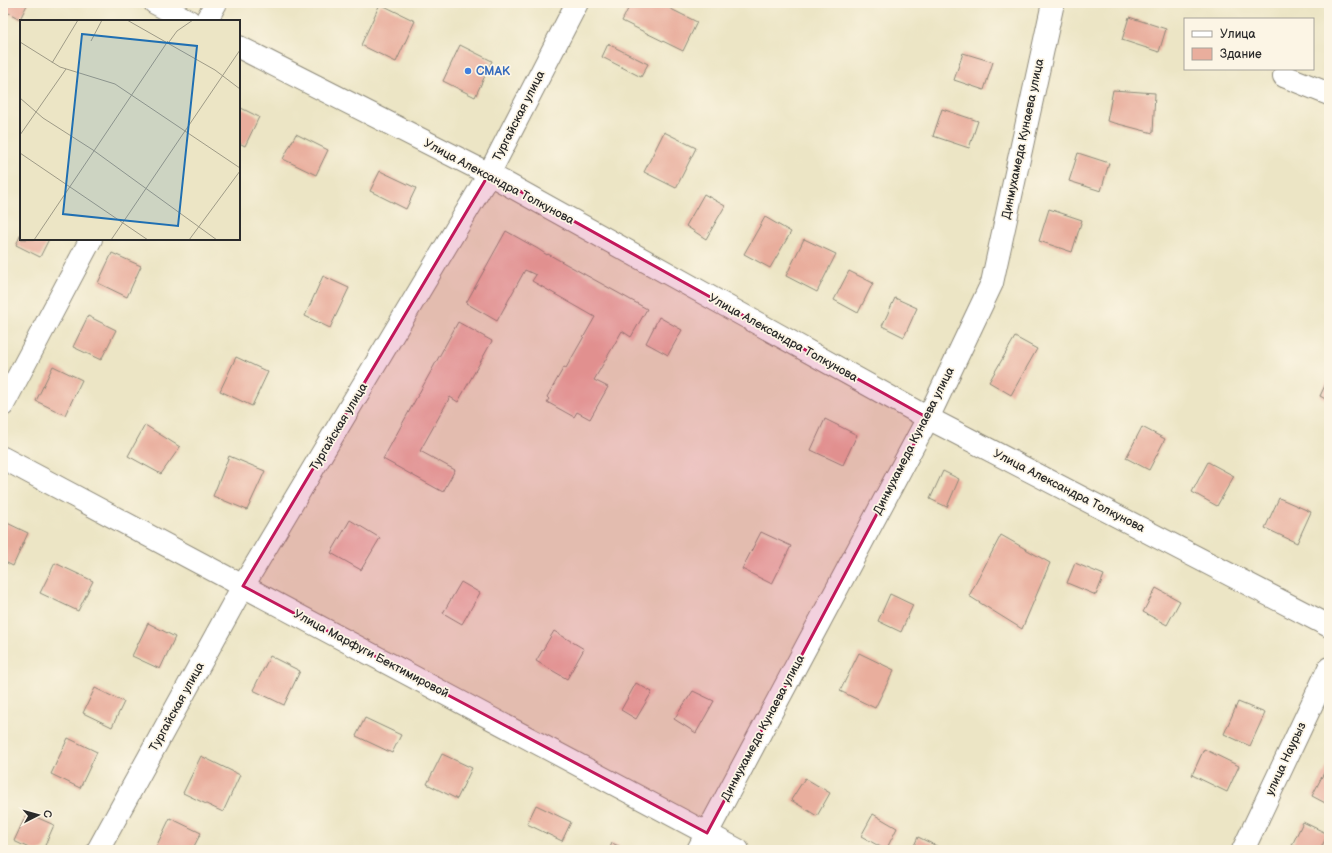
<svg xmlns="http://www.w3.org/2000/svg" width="1332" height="853" font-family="'Balsamiq Sans',sans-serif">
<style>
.building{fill:#e9ae9d}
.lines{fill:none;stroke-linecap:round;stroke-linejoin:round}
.minor-casing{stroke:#8c8878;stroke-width:24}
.minor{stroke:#fff;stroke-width:22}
.marked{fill:#c2185b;fill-opacity:0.2;stroke:#c2185b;stroke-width:3;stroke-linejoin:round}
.shop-dot{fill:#3f7fe0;stroke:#fcf5e5;stroke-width:1.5}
.labels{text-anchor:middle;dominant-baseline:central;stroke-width:3.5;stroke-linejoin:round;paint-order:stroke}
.shop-label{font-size:12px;font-weight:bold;fill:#366cbe;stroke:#fcf5e5;text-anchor:start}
.street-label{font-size:12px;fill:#2b2b2b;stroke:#fcf5e5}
.inset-road{fill:none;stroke:#9f9b87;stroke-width:1}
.view{fill:#1f6fb2;fill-opacity:0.15;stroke:#1f6fb2;stroke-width:2}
.inset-edge{fill:none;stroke:#2b2b2b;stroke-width:2}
</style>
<rect width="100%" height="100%" fill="#fcf5e5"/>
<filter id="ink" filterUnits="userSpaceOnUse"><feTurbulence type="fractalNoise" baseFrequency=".025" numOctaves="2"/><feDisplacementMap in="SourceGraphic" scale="8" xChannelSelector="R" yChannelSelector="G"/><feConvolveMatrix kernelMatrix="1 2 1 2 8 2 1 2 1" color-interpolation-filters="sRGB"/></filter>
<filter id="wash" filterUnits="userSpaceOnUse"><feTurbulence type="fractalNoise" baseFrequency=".012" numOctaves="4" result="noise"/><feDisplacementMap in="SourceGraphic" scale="16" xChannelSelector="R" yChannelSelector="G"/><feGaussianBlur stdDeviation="0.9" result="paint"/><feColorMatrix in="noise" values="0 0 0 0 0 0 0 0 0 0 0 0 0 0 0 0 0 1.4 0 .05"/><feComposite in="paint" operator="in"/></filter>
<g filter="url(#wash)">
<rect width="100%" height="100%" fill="#ece5c5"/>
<g id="blocks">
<g class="building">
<path d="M3 3H28L20 19 3 10Z"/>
<path d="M631 3H659L697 22 683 51 622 21Z"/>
<path d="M380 4 415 21 396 62 361 45Z"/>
<path d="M1129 17 1166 29 1159 52 1122 40Z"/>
<path d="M608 44 648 64 641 77 602 57Z"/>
<path d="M460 45 492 61 475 97 443 81Z"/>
<path d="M963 53 993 62 984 90 954 80Z"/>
<path d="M1113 90 1155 93 1153 133 1107 121Z"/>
<path d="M239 107 259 117 245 146 239 143Z"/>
<path d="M942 109 978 121 969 148 933 136Z"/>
<path d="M664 132 696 148 676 188 644 172Z"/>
<path d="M296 134 328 150 316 175 283 159Z"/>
<path d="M1078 153 1109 163 1101 191 1069 181Z"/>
<path d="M380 171 416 188 406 209 370 191Z"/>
<path d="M704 194 725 206 706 239 686 226Z"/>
<path d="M1049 209 1082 220 1072 252 1039 241Z"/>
<path d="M765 217 791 232 770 268 744 254Z"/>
<path d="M506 231 538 249 547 255 548 254 647 309 631 337 622 331 594 380 608 387 590 419 577 412 574 417 547 402 549 399 547 397 564 367 566 368 595 317 532 281 536 275 525 270 497 321 466 303Z"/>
<path d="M21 234V239H49L40 257 16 245Z"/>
<path d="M804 239 836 254 817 292 786 276Z"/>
<path d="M112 253 141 266 127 297 98 283Z"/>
<path d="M849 271 873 283 858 313 834 300Z"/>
<path d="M323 276 349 288 330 328 305 316Z"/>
<path d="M895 298 917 308 904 337 882 326Z"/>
<path d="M88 316 116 330 101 360 73 347Z"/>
<path d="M659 317 682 330 668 355 646 343Z"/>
<path d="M458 322 492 341 458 402 450 397 420 451 455 470 443 492 383 459Z"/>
<path d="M1015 337 1037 349 1011 395 989 382Z"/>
<path d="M236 357 268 372 252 406 220 391Z"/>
<path d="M53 366 82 380 65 415 36 401Z"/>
<path d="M1329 377V401L1320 396Z"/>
<path d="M825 419 857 435 843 465 811 450Z"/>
<path d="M145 425 180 447 161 474 128 456Z"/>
<path d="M1142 427 1165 439 1149 470 1126 458Z"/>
<path d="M229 456 265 471 247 510 213 496Z"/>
<path d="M1208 462 1234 476 1217 506 1192 492Z"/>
<path d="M943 471 959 479 947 507 930 499Z"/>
<path d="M1279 498 1311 512 1297 543 1265 528Z"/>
<path d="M350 520 380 538 361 570 331 553Z"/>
<path d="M3 521 28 533 13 566 3 561Z"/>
<path d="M761 532 791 546 772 584 742 569Z"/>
<path d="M1001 535 1050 563 1022 629 969 596Z"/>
<path d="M55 563 93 581 78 611 40 593Z"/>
<path d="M1075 563 1104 575 1096 595 1067 583Z"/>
<path d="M461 582 480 593 462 624 443 613Z"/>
<path d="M1156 588 1180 601 1167 625 1143 612Z"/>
<path d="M890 594 913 605 901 632 878 621Z"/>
<path d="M148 623 175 637 160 669 132 656Z"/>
<path d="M554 631 584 649 567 679 536 661Z"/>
<path d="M859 653 894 670 875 708 840 691Z"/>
<path d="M270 656 300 671 284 705 253 690Z"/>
<path d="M636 683 652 692 636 719 621 710Z"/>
<path d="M95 688 124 702 112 727 83 713Z"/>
<path d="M693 691 714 701 696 733 674 719Z"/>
<path d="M1238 702 1265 713 1250 746 1224 734Z"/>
<path d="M365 718 401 735 392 753 356 736Z"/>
<path d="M68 738 97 752 80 788 51 774Z"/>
<path d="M1204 749 1239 766 1227 792 1192 775Z"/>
<path d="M442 754 472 768 457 799 427 784Z"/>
<path d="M201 756 240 775 223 812 183 793Z"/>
<path d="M1329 763V805L1312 796Z"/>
<path d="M805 778 830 793 817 816 791 800Z"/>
<path d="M536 805 571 822 562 841 527 824Z"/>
<path d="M27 813 54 825 43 850H33L14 841Z"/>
<path d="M873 814 897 828 886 850 861 836Z"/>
<path d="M170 818 201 833 192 850 155 849Z"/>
<path d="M1303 822 1328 834 1320 850H1303L1292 845Z"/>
<path d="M918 837 945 850H912Z"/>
<path d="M612 843 627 850H609Z"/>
</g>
</g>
</g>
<g filter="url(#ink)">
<use href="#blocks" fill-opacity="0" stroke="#8c8878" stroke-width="1"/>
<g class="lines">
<defs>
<g id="minor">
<path d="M155 3 189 21"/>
<path d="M206 21 216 3"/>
<path d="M239 47 489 174 928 418 1329 626"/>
<path d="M1284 76 1329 94"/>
<path d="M3 405 91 239"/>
<path d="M3 458 738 850"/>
<path d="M98 850 243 586 489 174 577 3"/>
<path d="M698 850 928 418 992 283 1053 3"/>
<path d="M1243 850 1329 668"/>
</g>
</defs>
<use href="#minor" class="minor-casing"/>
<use href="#minor" class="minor"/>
</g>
</g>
<path class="marked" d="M489 174 928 418 707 833 243 586Z"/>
<circle class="shop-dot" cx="468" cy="71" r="4"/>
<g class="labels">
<g class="shop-label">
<text x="476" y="71">СМАК</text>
</g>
<g class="street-label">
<text transform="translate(519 116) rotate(-63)">Тургайская улица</text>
<text transform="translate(1023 139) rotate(-78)">Динмухамеда Кунаева улица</text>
<text transform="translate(499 182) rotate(28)">Улица Александра Толкунова</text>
<text transform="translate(783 338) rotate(29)">Улица Александра Толкунова</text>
<text transform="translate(339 427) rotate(-59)">Тургайская улица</text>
<text transform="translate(914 441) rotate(-63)">Динмухамеда Кунаева улица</text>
<text transform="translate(1069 491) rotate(27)">Улица Александра Толкунова</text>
<text transform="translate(371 654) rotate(28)">Улица Марфуги Бектимировой</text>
<text transform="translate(177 707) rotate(-61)">Тургайская улица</text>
<text transform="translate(763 728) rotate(-62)">Динмухамеда Кунаева улица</text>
<text transform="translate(1286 759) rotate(-65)">улица Наурыз</text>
</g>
</g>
<g transform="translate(20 20)">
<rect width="220" height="220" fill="#ece5c5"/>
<path class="inset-road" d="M107 0 195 50 220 69M71 21 82 0M0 22 40 47 95 64 220 148M149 22 157 11 173 0M32 43 58 0M0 78 23 98 73 130 197 220M0 115 46 49M0 133 128 220M14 220 148 21M91 220 220 30M169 220 220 151"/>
<path class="view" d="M62 14 177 26 158 206 43 194Z"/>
<rect width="220" height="220" class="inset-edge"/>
</g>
<rect width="1332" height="853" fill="none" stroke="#fcf5e5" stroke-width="16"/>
<rect x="1184" y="18" width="130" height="52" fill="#fcf5e5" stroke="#a8a49b"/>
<rect x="1192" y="31" width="20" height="6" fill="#ffffff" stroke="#a8a49b"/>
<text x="1220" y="38" font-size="12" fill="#2b2b2b">Улица</text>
<rect x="1192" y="48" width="20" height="12" fill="#e9ae9d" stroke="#a8a49b"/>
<text x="1220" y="58" font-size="12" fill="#2b2b2b">Здание</text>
<g transform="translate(38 815) rotate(84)" stroke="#fcf5e5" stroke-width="3" paint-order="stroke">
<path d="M0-3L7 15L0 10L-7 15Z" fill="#2b2b2b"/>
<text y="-6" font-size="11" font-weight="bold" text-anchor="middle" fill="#2b2b2b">С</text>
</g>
</svg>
